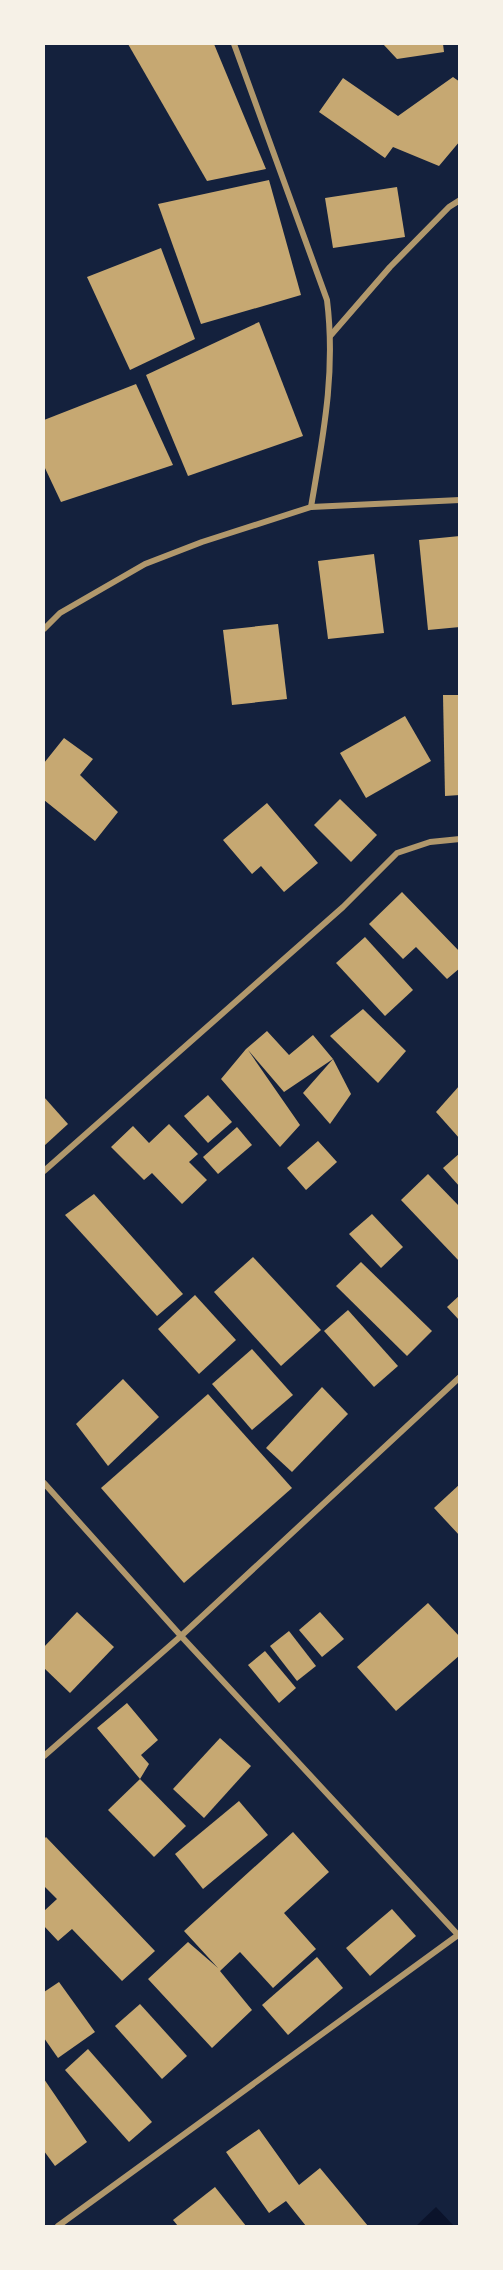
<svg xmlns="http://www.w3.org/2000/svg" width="503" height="2270" font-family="'Alegreya Sans',sans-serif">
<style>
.water{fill:#0b132b}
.building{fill:#c6a872}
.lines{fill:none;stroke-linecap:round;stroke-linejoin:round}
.minor{stroke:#b1986c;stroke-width:6}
</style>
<rect width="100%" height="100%" fill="#14213d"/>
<path class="water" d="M436 2207 454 2226H416Z"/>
<g class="building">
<path d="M128 44H214L266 169 207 181Z"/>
<path d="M383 44H443L444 52 397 59Z"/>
<path d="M453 77 460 82V141L439 166 393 147 385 158 319 112 343 78 398 116Z"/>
<path d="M269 180 301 295 201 324 158 204Z"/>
<path d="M397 187 405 237 333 248 325 198Z"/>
<path d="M161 248 195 339 130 370 87 277Z"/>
<path d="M259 322 303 436 188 476 146 375Z"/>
<path d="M136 384 173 465 61 502 44 466V420Z"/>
<path d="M460 536V627L428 630 419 540Z"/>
<path d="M374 554 384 633 328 639 318 561Z"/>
<path d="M278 624 287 699 232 705 223 630Z"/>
<path d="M443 695H460V795L445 796Z"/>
<path d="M405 716 431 761 366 798 340 753Z"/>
<path d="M64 738 93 759 80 775 118 812 95 841 44 800V763Z"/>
<path d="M340 799 377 835 351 862 314 825Z"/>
<path d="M267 803 318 863 284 892 261 866 252 874 223 840Z"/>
<path d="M402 892 460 952V968L447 979 416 947 403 959 369 924Z"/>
<path d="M365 937 413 990 385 1016 336 963Z"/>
<path d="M363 1009 406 1051 378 1083 330 1036Z"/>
<path d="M267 1031 289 1055 313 1035 333 1059 284 1092 248 1050 300 1125 280 1147 221 1079 246 1049Z"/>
<path d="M333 1059 351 1094 330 1124 303 1093Z"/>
<path d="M460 1085V1139L436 1112Z"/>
<path d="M208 1095 232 1122 208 1143 184 1116Z"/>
<path d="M44 1097 68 1124 44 1146Z"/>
<path d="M169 1124 198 1154 189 1162 207 1180 182 1204 152 1173 144 1180 111 1147 133 1126 149 1143Z"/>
<path d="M237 1127 252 1145 218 1174 203 1157Z"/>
<path d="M318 1141 337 1162 306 1190 287 1168Z"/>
<path d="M460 1153V1187L443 1168Z"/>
<path d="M428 1174 460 1207V1262L401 1200Z"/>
<path d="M94 1194 183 1294 157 1316 65 1215Z"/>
<path d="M372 1214 403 1247 381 1268 349 1234Z"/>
<path d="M253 1257 321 1330 281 1366 214 1292Z"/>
<path d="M361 1262 432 1331 407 1356 336 1286Z"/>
<path d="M195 1295 236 1340 199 1374 158 1329Z"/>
<path d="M460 1295V1321L447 1307Z"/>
<path d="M348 1310 398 1366 374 1387 324 1331Z"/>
<path d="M252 1349 293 1395 252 1430 212 1384Z"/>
<path d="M123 1379 159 1417 108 1466 76 1424Z"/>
<path d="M322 1387 348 1414 292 1472 266 1448Z"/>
<path d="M208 1394 292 1488 184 1583 101 1488Z"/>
<path d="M460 1484V1536L434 1508Z"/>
<path d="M428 1603 460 1637V1655L396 1711 357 1667Z"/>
<path d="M77 1612 114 1647 70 1693 44 1668V1647Z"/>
<path d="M320 1612 344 1639 322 1657 299 1630Z"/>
<path d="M289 1631 316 1666 297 1681 270 1646Z"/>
<path d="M265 1651 296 1688 279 1703 248 1665Z"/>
<path d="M127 1703 158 1740 141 1755 149 1764 140 1779 97 1728Z"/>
<path d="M220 1738 251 1766 204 1818 173 1789Z"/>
<path d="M140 1779 186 1826 154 1857 108 1810Z"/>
<path d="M239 1801 268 1835 203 1889 175 1854Z"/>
<path d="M293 1832 329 1872 284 1913 316 1949 273 1988 240 1952 220 1971 252 2010 212 2048 148 1979 188 1942 218 1968 184 1931Z"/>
<path d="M46 1837 155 1951 122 1981 72 1929 58 1941 44 1926V1911L57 1899 44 1886V1839Z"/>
<path d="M392 1909 416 1936 370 1976 346 1948Z"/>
<path d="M317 1957 343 1988 288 2035 262 2005Z"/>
<path d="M59 1982 95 2032 58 2058 44 2038V1992Z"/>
<path d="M140 2004 187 2056 162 2079 115 2026Z"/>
<path d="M88 2049 152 2122 129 2142 65 2070Z"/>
<path d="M44 2079 87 2142 55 2166 44 2151Z"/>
<path d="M259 2129 299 2185 320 2168 368 2226H306L286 2201 269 2213 226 2152Z"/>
<path d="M215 2187 246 2226H178L173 2220Z"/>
</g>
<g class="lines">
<g class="minor">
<path d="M234 44 327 300C336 373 323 436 311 507"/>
<path d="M331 335 390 267 449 207 460 200"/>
<path d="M44 629 60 613 145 564 202 542 311 507 460 500"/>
<path d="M44 1171 343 907 397 853 430 842 460 839"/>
<path d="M44 1483 181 1636 460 1937"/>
<path d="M44 1756 181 1636 460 1377"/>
<path d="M58 2226 458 1935"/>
</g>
</g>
<rect width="503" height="2270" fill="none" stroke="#f6f1e7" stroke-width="90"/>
</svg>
